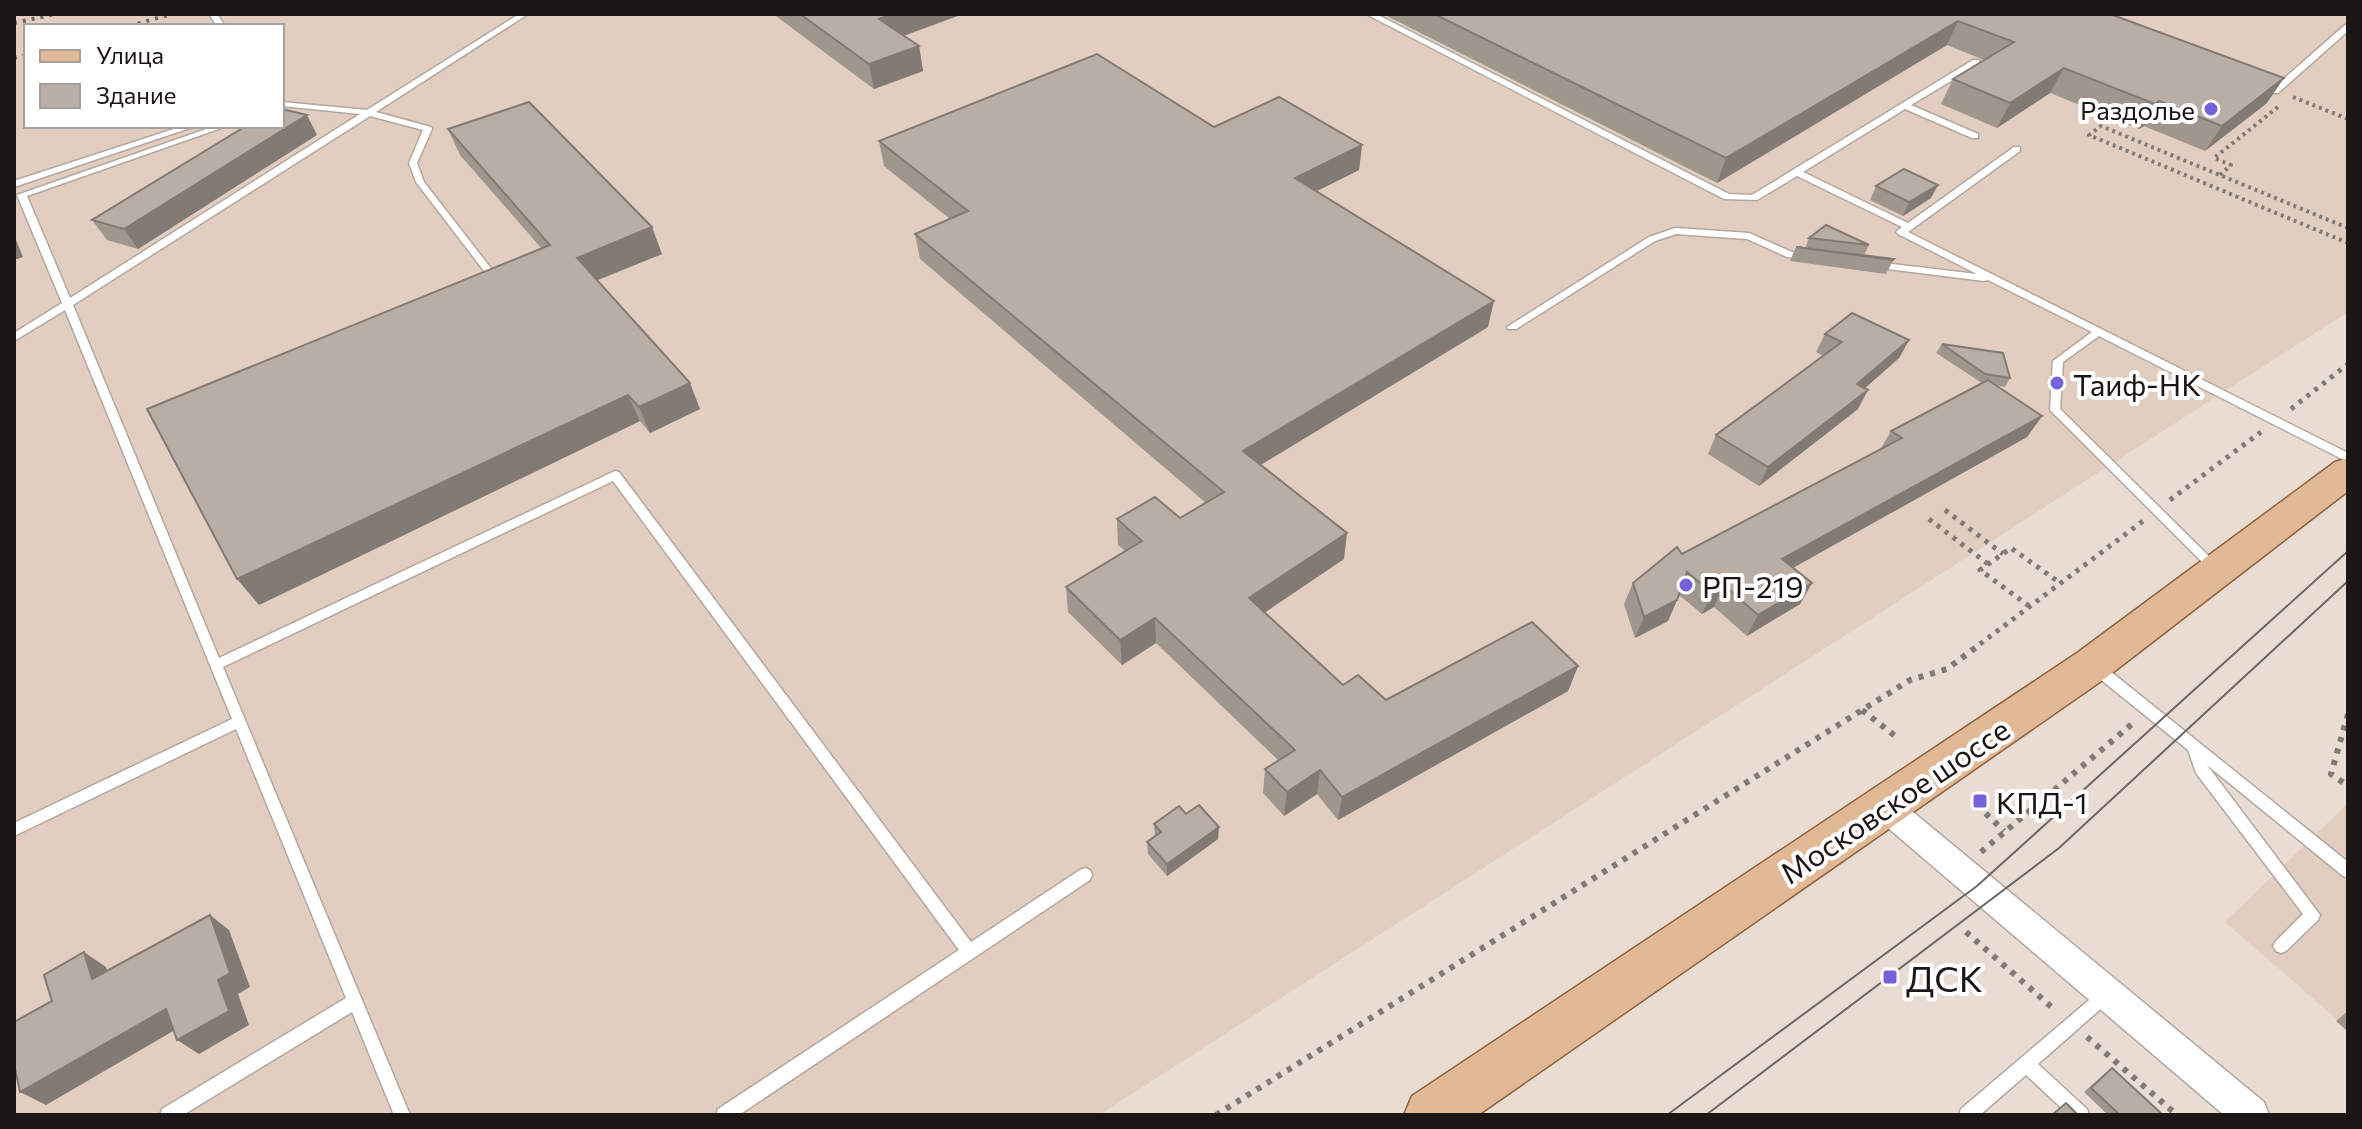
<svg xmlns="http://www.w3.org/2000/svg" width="2362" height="1129" font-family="Commissioner,sans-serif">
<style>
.built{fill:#e1cec0;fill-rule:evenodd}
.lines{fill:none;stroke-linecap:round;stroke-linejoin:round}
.service-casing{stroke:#b3a89f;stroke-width:3}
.minor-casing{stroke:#b3a89f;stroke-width:3}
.primary-casing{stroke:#8f623c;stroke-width:3}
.path-far2{stroke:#827a74;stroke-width:4;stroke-dasharray:3 4;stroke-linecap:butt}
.path-far1{stroke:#827a74;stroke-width:5;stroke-dasharray:4 6;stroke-linecap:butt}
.path{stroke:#827a74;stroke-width:6;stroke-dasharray:5 7;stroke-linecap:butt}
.service{fill:#fff;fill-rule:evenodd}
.minor{fill:#fff;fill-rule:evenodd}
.primary{fill:#e1b997;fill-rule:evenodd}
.tram{stroke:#6f6762;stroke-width:2}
.rail{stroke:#6f6762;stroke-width:4;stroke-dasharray:3 6;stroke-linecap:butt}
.wall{fill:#9f968e}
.shaded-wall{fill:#827a74}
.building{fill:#b9aea5;stroke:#827a74;stroke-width:2}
.poi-dot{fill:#7561dc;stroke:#fff;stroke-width:3}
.labels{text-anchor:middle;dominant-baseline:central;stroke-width:8;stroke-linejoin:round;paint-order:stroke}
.far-poi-label{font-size:26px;fill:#1c1714;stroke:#fff;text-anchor:end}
.poi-label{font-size:30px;fill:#1c1714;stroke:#fff;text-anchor:start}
.street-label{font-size:30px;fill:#1c1714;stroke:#fff}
.near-poi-label{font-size:36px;fill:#1c1714;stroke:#fff;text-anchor:start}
</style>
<rect width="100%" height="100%" fill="#e8dcd3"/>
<g class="built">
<path d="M14 14H2348V312L1099 1115H14ZM26 26H282V126H26Z"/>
<path d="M2348 803V1029L2225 922Z"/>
</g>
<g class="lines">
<defs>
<g id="service">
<path d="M209 14H217L225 26H217Z"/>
<path d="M519 14H528L376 112 431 127 432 129 417 163 424 182 500 280V284H494L416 182 409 163 423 130 370 116 73 305 219 658 615 471 619 472 971 942 1080 870 1085 868 1090 870 1092 875 1090 880 739 1115H716L718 1109 959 950 613 481 223 667 410 1115H394L352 1012 183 1115H160L162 1109 346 998 236 729 14 836V823L232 719 65 310 14 341V333L62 303 17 195 215 126H227L27 196 70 298 360 114 282 106V102L367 110Z"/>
<path d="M1366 14H1376L1729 194 1752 195 1973 60H1979V64L1911 105 1978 134V138H1972L1905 109 1803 172 1908 223 2014 147H2020V151L1908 232 2348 453V462L2099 336 2063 362 2060 409 2222 569 2220 572H2212L2050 410 2053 361 2092 332 1988 280 1984 281 1872 267 1870 265 1875 262 1977 274 1898 234 1896 232 1902 227 1797 176 1757 200 1724 199Z"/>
<path d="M2345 25H2348V31L2278 93H2272V89Z"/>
<path d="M183 126H196L14 187V181Z"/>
<path d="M1675 228 1749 233 1792 252 1809 254 1814 257 1809 260 1787 257 1747 239 1676 234 1655 241 1516 329H1508L1507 327 1649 237Z"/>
<path d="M2095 662 2100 663 2348 862V878L2343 876 2207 765 2320 915 2318 920 2286 951 2281 953 2276 951 2273 946 2276 941 2303 914 2196 773 2188 750 2090 671 2089 667 2090 663Z"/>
<path d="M2107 986 2112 989 2115 994 2112 999 2038 1064 2087 1109 2089 1115H2069L2026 1075 1980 1115H1959L1961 1109 2102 989Z"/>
</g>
<path id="minor" d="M1885 794 1896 798 2264 1102 2269 1115H2224L1874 816 1870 807 1874 798Z"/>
<path id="primary" d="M2348 458V491L2107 677 1478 1115H1404L1412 1096 2077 653 2335 462Z"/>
</defs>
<use href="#service" class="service-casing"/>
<use href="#minor" class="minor-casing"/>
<use href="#primary" class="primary-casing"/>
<g class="path-far2">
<path d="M2293 97 2348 119"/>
<path d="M2220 175 2231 165 2214 158 2278 107"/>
<path d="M2348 228 2101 126 2089 135 2348 243"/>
</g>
<g class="path-far1">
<path d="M2291 409 2348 364"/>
<path d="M2170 500 2261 432"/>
<path d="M1945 510 2003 554"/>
<path d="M1929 519 1988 564"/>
<path d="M2029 606 1980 570 2011 548 2060 583"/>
<path d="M1972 650 2143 521"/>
</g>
<g class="path">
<path d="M1862 710 1899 739"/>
<path d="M2348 714 2331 774 2348 786"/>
<path d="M1977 805 2004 831"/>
<path d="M1981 852 2132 724"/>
<path d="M1966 932 2055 1010"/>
<path d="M2087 1037 2177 1115"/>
<path d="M1216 1115 1910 680 1947 669 1975 648"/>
</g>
<use href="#service" class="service"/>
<use href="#minor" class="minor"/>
<use href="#primary" class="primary"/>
<g class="tram">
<path d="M1667 1115 1977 886 2348 551"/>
<path d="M1706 1115 2059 848 2348 581"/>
</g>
<g class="rail">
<path d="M14 23 55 14"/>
<path d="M129 26 172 14"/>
<path d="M14 58 26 55"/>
</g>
</g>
<g class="wall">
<path d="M773 14H963L904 36 919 46 923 71 874 89Z"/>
<path d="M1383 14H2110L2267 103 2205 151 2144 126 2139 129 2050 93 1997 128 1941 104 1953 79 1984 60 1947 45 1717 183Z"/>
<path d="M448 129 662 254 597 280 700 409 650 433 640 421 259 605 542 249 460 155Z"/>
<path d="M317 135 138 249 107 240 92 220Z"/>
<path d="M879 141 1362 145 1359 170 1317 191 1488 327 1261 465 1344 559 1264 612 1343 685 1386 700 1578 666 1568 691 1338 820 1317 794 1284 816 1263 793 1265 769 1279 761 1156 643 1122 665 1068 612 1066 587 1125 551 1118 545 1117 519 1180 518 1206 503 920 259 915 234 950 219 884 166Z"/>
<path d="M1876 186 1931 198 1903 216 1870 200Z"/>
<path d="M1809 238 1869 245 1864 255 1894 259 1886 274 1790 261 1796 247 1805 248Z"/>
<path d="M1825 334 1909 340 1899 358 1865 388 1858 409 1759 486 1708 454 1716 435 1823 356 1816 352Z"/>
<path d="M1942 344 2010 378 2005 387 1996 385 2042 416 2027 437 1793 568 1812 583 1800 604 1747 636 1714 607 1702 614 1679 595 1668 621 1635 638 1624 604 1633 583 1682 554 1880 450 1891 431 1982 383 1936 353Z"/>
<path d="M1186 814 1218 839 1167 876 1148 854 1147 842 1155 837 1154 824Z"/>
<path d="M2348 1011V1032L2336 1021Z"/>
<path d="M2112 1068 2163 1115H2108L2084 1092 2104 1074Z"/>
</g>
<g class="shaded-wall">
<path d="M892 14H963L883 43 879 19Z"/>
<path d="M1958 21 1947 45 1717 183 1726 158Z"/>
<path d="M919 46 923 71 874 89 869 64Z"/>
<path d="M2064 68 2050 93 1997 128 2010 103Z"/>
<path d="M2284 78 2267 103 2205 151 2222 126Z"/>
<path d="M2159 101 2144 126 2139 129 2155 104Z"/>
<path d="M307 115 317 135 138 249 124 229Z"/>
<path d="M1362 145 1359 170 1293 203 1295 178Z"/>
<path d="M1938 185 1931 198 1903 216 1909 202Z"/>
<path d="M652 227 662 254 588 284 577 258Z"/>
<path d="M14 235 23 257 14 260Z"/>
<path d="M1494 301 1488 327 1242 476 1243 451Z"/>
<path d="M1909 340 1899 358 1848 403 1857 384Z"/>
<path d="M690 383 700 409 650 433 639 407Z"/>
<path d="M1868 390 1858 409 1759 486 1768 467Z"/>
<path d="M628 395 640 421 259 605 237 579Z"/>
<path d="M2042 416 2027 437 1771 580 1782 559Z"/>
<path d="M1347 533 1344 559 1248 624 1249 598Z"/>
<path d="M1812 583 1800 604 1747 636 1758 615Z"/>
<path d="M1724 585 1714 607 1702 614 1712 593Z"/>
<path d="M1677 600 1668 621 1635 638 1644 617Z"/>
<path d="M1155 618 1156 643 1122 665 1120 640Z"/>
<path d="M1578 666 1568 691 1338 820 1342 797Z"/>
<path d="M1320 770 1317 794 1284 816 1287 792Z"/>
<path d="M1219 827 1218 839 1167 876V864Z"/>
<path d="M210 915 229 930 250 987 238 994 249 1025 199 1054 177 1040 218 980Z"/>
<path d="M84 952 106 967 115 994 92 979Z"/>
<path d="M166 1009 187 1023 46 1105 20 1092Z"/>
</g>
<g class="building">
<path d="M800 14H892L879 19 919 46 869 64Z"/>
<path d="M1434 14H2110L2284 78 2222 126 2159 101 2155 104 2064 68 2010 103 1953 79 2014 42 1958 21 1726 158Z"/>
<path d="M1097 54 1214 127 1279 97 1362 145 1295 178 1494 301 1243 451 1347 533 1249 598 1343 685 1358 675 1386 700 1532 622 1578 666 1342 797 1320 770 1287 792 1265 769 1295 750 1155 618 1120 640 1066 587 1142 541 1117 519 1155 497 1180 518 1224 492 915 234 968 211 879 141Z"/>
<path d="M529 102 652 227 577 258 690 383 639 407 628 395 237 579 147 409 550 245 448 129Z"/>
<path d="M282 109 307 115 124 229 92 220 246 126H282Z"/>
<path d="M1904 169 1938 185 1909 202 1876 186Z"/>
<path d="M1826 225 1869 245 1809 238Z"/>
<path d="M1796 247 1894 259 1893 260Z"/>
<path d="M1852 313 1909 340 1857 384 1868 390 1768 467 1716 435 1842 342 1825 334Z"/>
<path d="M1942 344 2003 353 2010 378 1985 374Z"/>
<path d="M1988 380 2042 416 1782 559 1812 583 1758 615 1724 585 1712 593 1687 572 1677 600 1644 617 1633 583 1677 547 1682 554 1902 438 1891 431Z"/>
<path d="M1199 805 1219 827 1167 864 1147 842 1161 832 1154 824 1179 806 1186 814Z"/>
<path d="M210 915 230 973 218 980 229 1011 177 1040 166 1009 20 1092 14 1064V1022L52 1001 44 975 84 952 92 979Z"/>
<path d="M2112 1068 2163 1115H2120L2091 1088Z"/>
<path d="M2066 1103 2078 1115H2052Z"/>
</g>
<g class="poi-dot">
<circle cx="2211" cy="109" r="8"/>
<circle cx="2057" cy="383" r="8"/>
<circle cx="1686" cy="585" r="8"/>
<rect x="1972" y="793" width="16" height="16" rx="4"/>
<rect x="1882" y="969" width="16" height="16" rx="4"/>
</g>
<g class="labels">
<g class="far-poi-label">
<text x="2195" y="109">Раздолье</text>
</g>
<g class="poi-label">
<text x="2073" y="383">Таиф-НК</text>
<text x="1702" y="585">РП-219</text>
<text x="1996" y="801">КПД-1</text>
</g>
<g class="street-label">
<text transform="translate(1894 800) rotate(-34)">Московское шоссе</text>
</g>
<g class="near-poi-label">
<text x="1906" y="977">ДСК</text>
</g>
</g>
<rect width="2362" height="1129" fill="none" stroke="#1c1714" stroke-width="32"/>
<rect x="24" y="24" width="260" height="104" fill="#ffffff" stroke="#a4a2a1" stroke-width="2"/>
<rect x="40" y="50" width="40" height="12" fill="#e1b997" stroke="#a4a2a1" stroke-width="2"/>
<text x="96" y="64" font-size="24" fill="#1c1714">Улица</text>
<rect x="40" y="84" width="40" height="24" fill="#b9aea5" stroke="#a4a2a1" stroke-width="2"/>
<text x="96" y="104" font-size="24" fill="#1c1714">Здание</text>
</svg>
